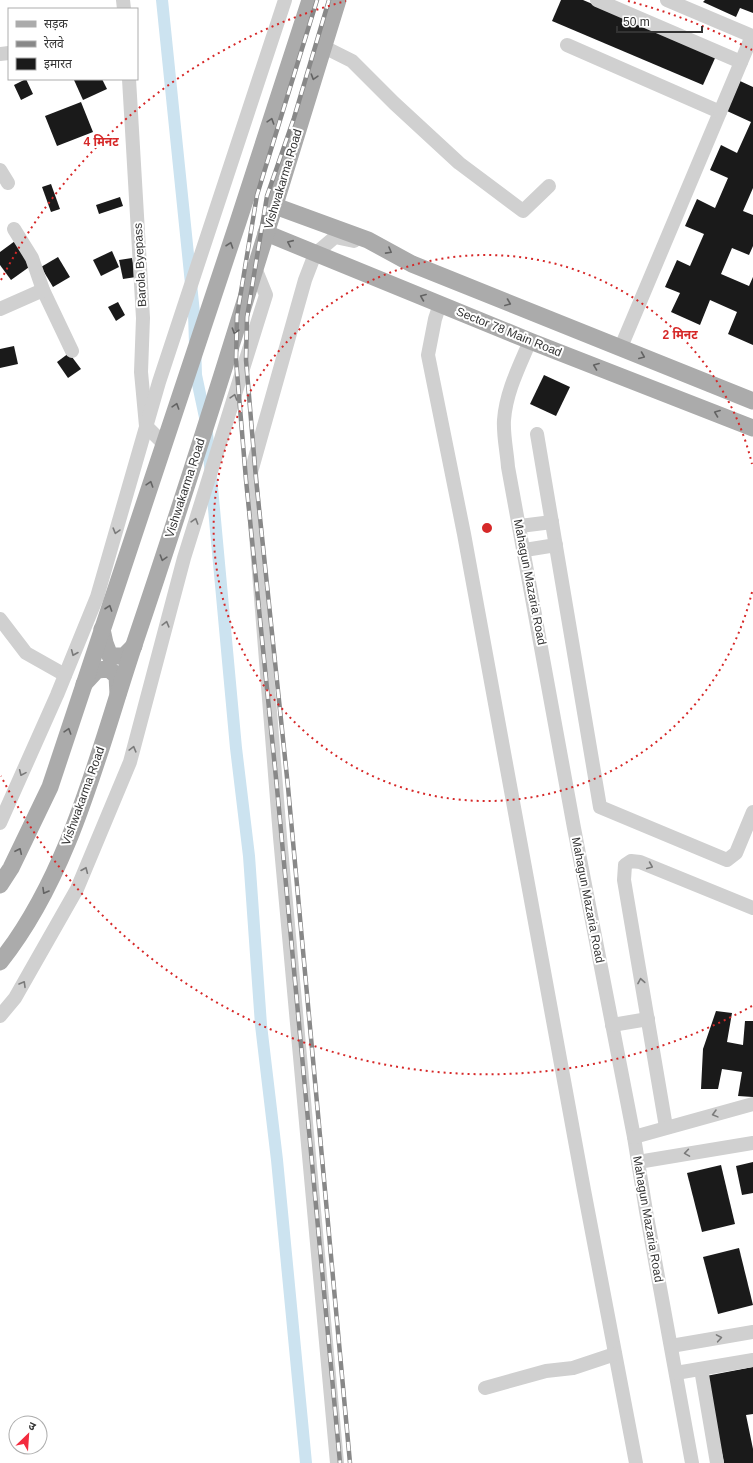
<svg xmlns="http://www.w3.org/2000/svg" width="753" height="1463" font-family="Arial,'Noto Sans Devanagari',sans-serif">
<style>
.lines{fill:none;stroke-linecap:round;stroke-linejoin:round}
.canal{stroke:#cce3f0;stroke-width:12}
.building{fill:#1a1a1a}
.minor{stroke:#d0d0d0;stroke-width:14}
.major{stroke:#ababab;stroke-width:17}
.rail-casing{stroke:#888;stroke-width:4.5}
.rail{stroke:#fff;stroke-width:3;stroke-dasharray:9;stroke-linecap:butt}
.oneway{stroke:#636363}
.oneway2{stroke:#7a7a7a}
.ring{fill:none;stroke:#d62828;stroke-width:2;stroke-dasharray:2 4}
.labels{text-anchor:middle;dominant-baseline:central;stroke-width:4;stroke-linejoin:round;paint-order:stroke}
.street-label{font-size:12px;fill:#333;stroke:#fff}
.centre{fill:#d62828;stroke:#fff;stroke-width:2}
.ring-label{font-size:12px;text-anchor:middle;font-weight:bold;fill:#d62828;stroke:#fff;stroke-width:4;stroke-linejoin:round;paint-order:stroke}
</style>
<rect width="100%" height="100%" fill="#fff"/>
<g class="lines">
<path class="canal" d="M162 0 194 313 196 375 206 422 236 748 249 856 261 1025 277 1160 306 1463"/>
</g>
<g class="building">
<path d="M561 0H583L716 56 703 85 552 21Z"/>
<path d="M705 0H753V13L740 8 736 17 703 2Z"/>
<path d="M26 79 33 94 21 100 14 85Z"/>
<path d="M76 79H102L107 89 83 100 74 80Z"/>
<path d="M740 81 753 87V188L743 211 753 215V246L749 255 732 248 721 274 749 286 753 277V345L728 334 737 312 710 300 700 325 671 312 680 293 665 287 677 260 690 266 704 234 685 226 697 199 715 208 728 178 710 170 721 145 737 153 751 122 727 111Z"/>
<path d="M81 102 93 132 57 146 45 116Z"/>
<path d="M51 184 60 209 51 212 42 187Z"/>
<path d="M120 197 123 206 99 214 96 205Z"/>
<path d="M15 241 32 265 11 280 0 265V252Z"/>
<path d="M112 251 119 267 101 276 93 260Z"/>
<path d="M58 257 70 277 53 287 41 267Z"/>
<path d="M132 258 136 277 123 279 119 260Z"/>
<path d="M118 302 125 315 116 321 108 307Z"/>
<path d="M14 346 18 364 0 368V349Z"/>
<path d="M69 353 81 369 68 378 57 362Z"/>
<path d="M544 375 570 387 556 416 530 404Z"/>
<path d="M716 1011 732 1013 727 1042 743 1045 745 1021H753V1097L738 1096 742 1072 722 1069 718 1089H701L703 1049Z"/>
<path d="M753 1162V1193L742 1195 736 1166Z"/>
<path d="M721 1165 735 1224 702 1232 687 1173Z"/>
<path d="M739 1248 753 1305 718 1314 703 1257Z"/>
<path d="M753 1367V1414L746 1415 753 1449V1463H724L706 1376Z"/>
</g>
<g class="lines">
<g class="minor">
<path d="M123 0 124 9"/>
<path d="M597 0 741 62"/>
<path d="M667 0 752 36"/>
<path d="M567 45 720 112 621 347"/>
<path d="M324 47 352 61 394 103 459 163 523 211 549 186"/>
<path d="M0 54 9 53"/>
<path d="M129 79 143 318 141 372 146 426 163 443"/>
<path d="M720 112 752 36 753 37"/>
<path d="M0 170 8 183"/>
<path d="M14 229 32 258 43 290 72 351"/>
<path d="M440 304 435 319 428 355 464 534 584 1190 636 1463"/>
<path d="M0 309 43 290"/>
<path d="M530 341C519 367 506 392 504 420 503 435 507 452 508 467L574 828 634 1137 646 1211 692 1463"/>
<path d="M537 434 600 807 727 860 736 853 753 812"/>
<path d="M520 526 552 522"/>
<path d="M525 550 556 545"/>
<path d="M0 619 26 653 65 675"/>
<path d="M0 823 57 695 97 597 159 382 285 0"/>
<path d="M0 1016 15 998 77 889 130 762 184 558 266 295 255 268"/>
<path d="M612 1025 648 1019"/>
<path d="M666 1127 624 880 625 865 631 861 640 862 753 908"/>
<path d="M634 1137 753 1104"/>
<path d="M638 1162 753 1143"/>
<path d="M671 1346 753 1332"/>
<path d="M701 1369 717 1463"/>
<path d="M676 1373 753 1360"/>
<path d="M485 1388 546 1371 573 1368 615 1354"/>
<path d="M337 1463 280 837 251 472 305 280 315 254 335 237 354 241"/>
</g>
<g class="major">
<path d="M275 206 368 240 412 264 753 401"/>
<path d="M266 233 530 341 753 428"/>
<path d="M102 629 105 643 110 656H124L134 646"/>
<path d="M84 684 97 670 109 669 117 676 118 694"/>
<path d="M0 885 11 868 50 787 238 222 310 0"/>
<path d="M0 962C71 873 99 749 135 642 207 429 272 214 338 0"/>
</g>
<defs>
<g id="rail">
<path d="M317 0 257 195 237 316 236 360 246 480 277 788 340 1463"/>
<path d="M329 0 294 118 267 196 247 317 246 360 256 479 288 787 350 1463"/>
</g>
</defs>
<use href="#rail" class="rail-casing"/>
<use href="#rail" class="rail"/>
</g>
<defs><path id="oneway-chevron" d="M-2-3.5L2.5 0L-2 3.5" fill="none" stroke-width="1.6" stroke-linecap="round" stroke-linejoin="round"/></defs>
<g class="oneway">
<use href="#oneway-chevron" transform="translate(314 77) rotate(107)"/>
<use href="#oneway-chevron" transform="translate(271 121) rotate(-72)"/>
<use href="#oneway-chevron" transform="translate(290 243) rotate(-156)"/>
<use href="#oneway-chevron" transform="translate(230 245) rotate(-71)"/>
<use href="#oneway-chevron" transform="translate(389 251) rotate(29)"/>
<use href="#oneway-chevron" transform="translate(423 297) rotate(-158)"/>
<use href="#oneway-chevron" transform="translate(508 303) rotate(22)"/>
<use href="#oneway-chevron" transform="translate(235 331) rotate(108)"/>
<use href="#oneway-chevron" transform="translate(642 356) rotate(22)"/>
<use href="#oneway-chevron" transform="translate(596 366) rotate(-159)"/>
<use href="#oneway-chevron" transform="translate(176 406) rotate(-72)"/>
<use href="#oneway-chevron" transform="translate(717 413) rotate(-159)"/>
<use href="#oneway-chevron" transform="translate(150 484) rotate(-72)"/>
<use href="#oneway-chevron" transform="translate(163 558) rotate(107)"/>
<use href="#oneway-chevron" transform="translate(109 608) rotate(-71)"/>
<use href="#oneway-chevron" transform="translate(68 731) rotate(-72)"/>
<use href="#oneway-chevron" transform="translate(19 851) rotate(-65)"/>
<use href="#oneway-chevron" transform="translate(45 891) rotate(120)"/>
</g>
<g class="oneway2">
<use href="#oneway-chevron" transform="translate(234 397) rotate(-73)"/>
<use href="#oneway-chevron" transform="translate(195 521) rotate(-73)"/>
<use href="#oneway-chevron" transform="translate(116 531) rotate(106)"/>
<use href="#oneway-chevron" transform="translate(166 624) rotate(-75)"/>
<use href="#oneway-chevron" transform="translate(74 653) rotate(113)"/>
<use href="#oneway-chevron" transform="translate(133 749) rotate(-75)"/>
<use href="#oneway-chevron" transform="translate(22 773) rotate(114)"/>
<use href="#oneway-chevron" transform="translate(650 866) rotate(23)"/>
<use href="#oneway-chevron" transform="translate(85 870) rotate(-67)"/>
<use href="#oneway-chevron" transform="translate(641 981) rotate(-100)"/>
<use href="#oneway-chevron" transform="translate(23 984) rotate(-60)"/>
<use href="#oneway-chevron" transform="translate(715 1114) rotate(165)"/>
<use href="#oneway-chevron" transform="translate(687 1153) rotate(171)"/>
<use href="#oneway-chevron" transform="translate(719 1338) rotate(-10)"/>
</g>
<g class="ring">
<path d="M752 592A273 273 0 1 1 752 464"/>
<path d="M752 1006A546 546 0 0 1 1 776M1 280A546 546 0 0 1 346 1M628 1A546 546 0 0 1 752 50"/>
</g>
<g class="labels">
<g class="street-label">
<text transform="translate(283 179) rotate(-73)">Vishwakarma Road</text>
<text transform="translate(140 265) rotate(-93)">Barola Byepass</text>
<text transform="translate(509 332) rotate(22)">Sector 78 Main Road</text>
<text transform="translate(185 488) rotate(-72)">Vishwakarma Road</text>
<text transform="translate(530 582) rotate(79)">Mahagun Mazaria Road</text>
<text transform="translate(83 796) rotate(-70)">Vishwakarma Road</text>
<text transform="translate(588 900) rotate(79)">Mahagun Mazaria Road</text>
<text transform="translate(648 1219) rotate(80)">Mahagun Mazaria Road</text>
</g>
</g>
<circle cx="487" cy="528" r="6" class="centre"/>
<g class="ring-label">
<text x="101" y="146">4 मिनट</text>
<text x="680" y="339">2 मिनट</text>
</g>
<rect x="8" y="8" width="130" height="72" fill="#ffffff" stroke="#adadad"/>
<rect x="16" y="21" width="20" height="6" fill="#ababab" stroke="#adadad"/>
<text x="44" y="28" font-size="12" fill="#333333">सड़क</text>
<rect x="16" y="41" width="20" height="6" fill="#888888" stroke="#adadad"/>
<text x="44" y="48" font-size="12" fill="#333333">रेलवे</text>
<rect x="16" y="58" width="20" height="12" fill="#1a1a1a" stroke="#adadad"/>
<text x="44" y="68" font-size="12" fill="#333333">इमारत</text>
<g transform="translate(28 1435) rotate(25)"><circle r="19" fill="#ffffff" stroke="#adadad"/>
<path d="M0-3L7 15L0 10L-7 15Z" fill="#f32b3e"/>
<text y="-6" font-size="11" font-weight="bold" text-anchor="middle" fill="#333333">उ</text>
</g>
<path d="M617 26v6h85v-6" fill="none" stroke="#333333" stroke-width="2"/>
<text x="623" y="26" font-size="12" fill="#333333" stroke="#ffffff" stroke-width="3" paint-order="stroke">50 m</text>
</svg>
